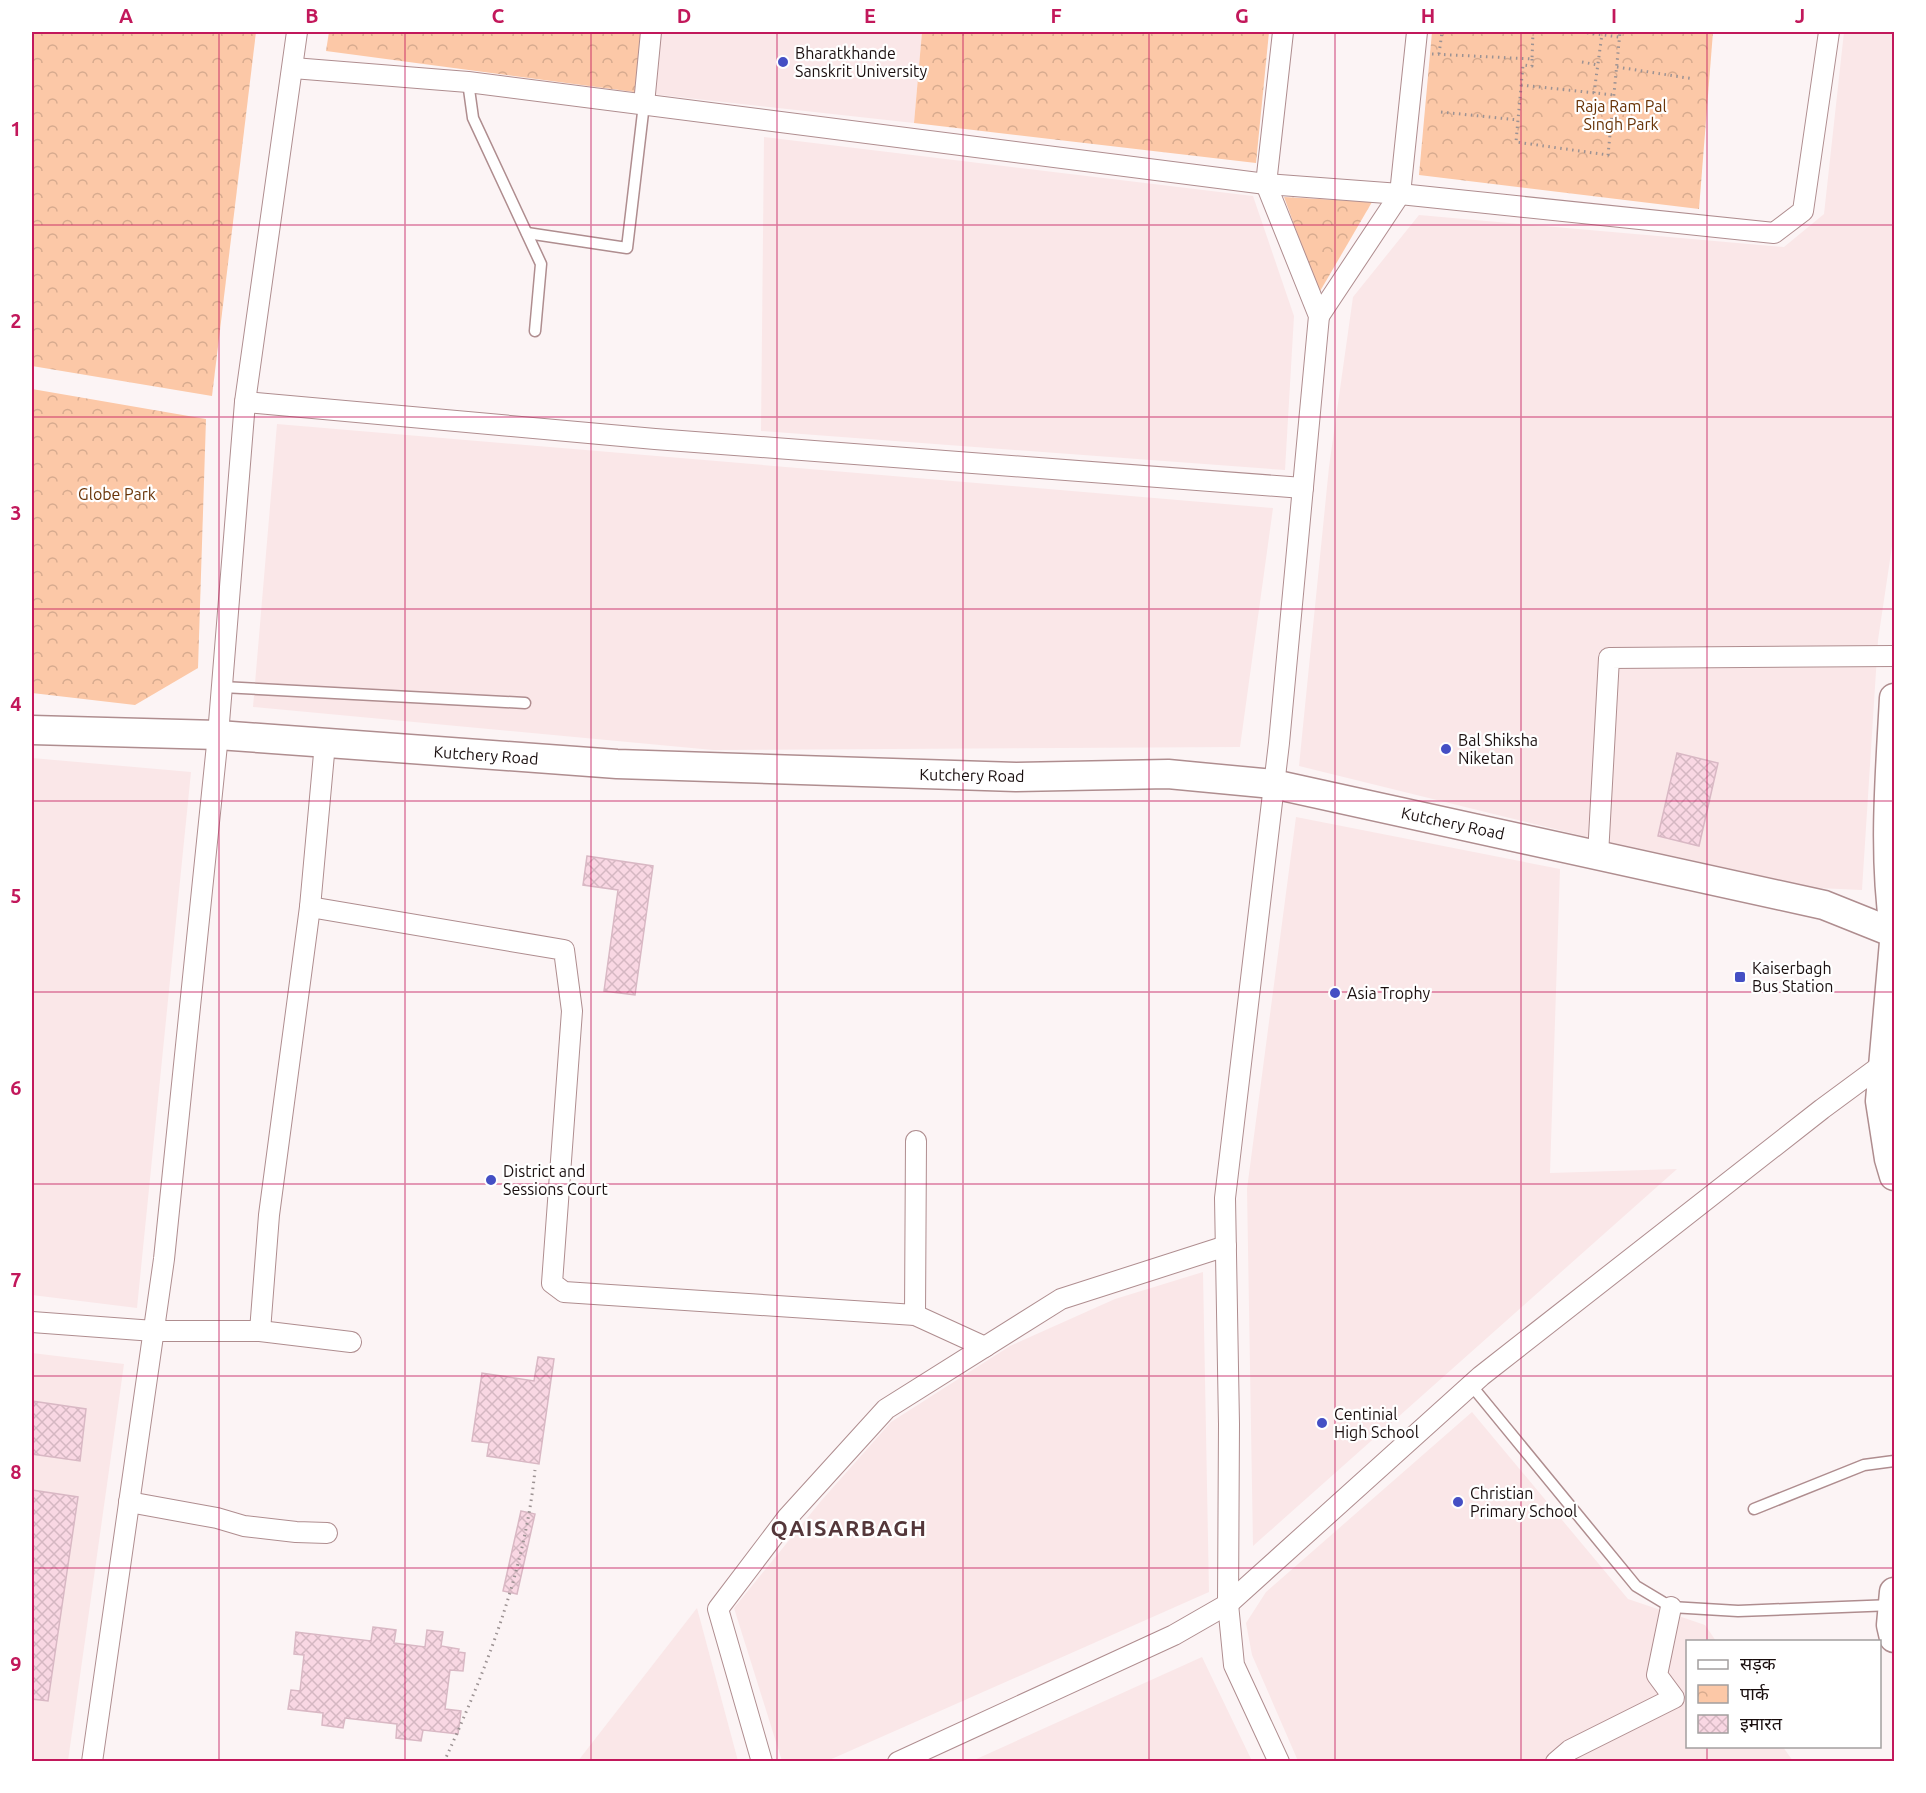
<svg xmlns="http://www.w3.org/2000/svg" width="1926" height="1793" font-family="Ubuntu,'Noto Sans Devanagari',sans-serif">
<style>
.built{fill:#fae7e8}
.park{fill:url(#park-crowns)}
.building{fill:url(#building-cross-hatch);stroke:#d9b8c4;stroke-width:1.5}
.lines{fill:none;stroke-linecap:round;stroke-linejoin:round}
.lane-casing{stroke:#af8d8f;stroke-width:13}
.street-casing{stroke:#af8d8f;stroke-width:22}
.secondary-casing{stroke:#af8d8f;stroke-width:31}
.path{stroke:#9c9293;stroke-width:3;stroke-dasharray:1.5 4.5;stroke-linecap:butt}
.lane{stroke:#fff;stroke-width:10}
.street{stroke:#fff;stroke-width:20}
.secondary{stroke:#fff;stroke-width:28}
.grid{fill:none;stroke:#c2185b;stroke-width:1.5;stroke-opacity:0.55}
.poi-dot{fill:#444fc4;stroke:#fff;stroke-width:2}
.labels{text-anchor:middle;dominant-baseline:central;stroke-width:4.5;stroke-linejoin:round;paint-order:stroke}
.poi-label{font-size:16px;fill:#1a0f0f;stroke:#fff;text-anchor:start}
.park-label{font-size:16px;fill:#683307;stroke:#fff}
.street-label{font-size:16px;fill:#1a0f0f;stroke:#fff}
.district-label{font-size:22px;font-weight:bold;letter-spacing:1.5px;fill:#54373a;stroke:#fff}
.neatline{fill:none;stroke:#c2185b;stroke-width:2}
.grid-label{font-size:20px;text-anchor:middle;font-weight:bold;fill:#c2185b}
</style>
<defs>
<pattern id="park-crowns" width="20" height="18" patternUnits="userSpaceOnUse" patternTransform="scale(1.5)"><rect width="20" height="18" fill="#fcc8a7"/><path d="M2 6a3 3 0 1 1 6 0M12 15a3 3 0 1 1 6 0" fill="none" stroke="#d7ab8f"/></pattern>
<pattern id="building-cross-hatch" width="8" height="8" patternUnits="userSpaceOnUse" patternTransform="scale(1.5)"><rect width="8" height="8" fill="#f9d7e3"/><path d="M0 0l8 8M0 8l8-8" fill="none" stroke="#d5b7c2"/></pattern>
</defs>
<rect width="100%" height="100%" fill="#fcf4f5"/>
<g class="built">
<path d="M651 32H922L914 123 642 93Z"/>
<path d="M1844 32H1894V533L1878 640 1862 890 1817 888 1587 837 1299 766 1329 467 1353 297 1419 215 1784 247 1824 214Z"/>
<path d="M764 137 1253 196 1294 316 1285 470 761 431Z"/>
<path d="M277 424 1273 508 1240 747 713 750 253 707Z"/>
<path d="M32 758 191 772 137 1308 32 1295Z"/>
<path d="M1296 817 1560 869 1550 1173 1677 1169 1253 1546 1247 1189Z"/>
<path d="M1203 1272 1209 1592 827 1761H782L734 1608 821 1501 891 1422 1010 1346 1115 1299Z"/>
<path d="M32 1353 124 1364 68 1761 32 1762Z"/>
<path d="M1472 1412 1628 1599 1705 1625 1716 1641 1688 1642V1746L1783 1747 1793 1761H1298L1252 1655 1246 1623 1266 1592Z"/>
<path d="M697 1608 738 1761H578Z"/>
<path d="M1202 1657 1252 1761H972Z"/>
</g>
<g class="park">
<path d="M32 32H256L212 396 32 366Z"/>
<path d="M329 32H651L642 93 326 51Z"/>
<path d="M922 32H1269L1256 163 914 123Z"/>
<path d="M1432 32H1713L1699 209 1419 175Z"/>
<path d="M1284 197 1372 202 1319 293Z"/>
<path d="M32 389 206 419 198 668 135 705 32 693Z"/>
</g>
<g class="building">
<path d="M1677 753 1718 763 1699 846 1658 836Z"/>
<path d="M587 856 653 866 635 995 604 991 618 890 583 885Z"/>
<path d="M538 1357 554 1359 539 1464 487 1456 489 1443 472 1441 482 1373 534 1381Z"/>
<path d="M32 1401 86 1409 80 1461 32 1454Z"/>
<path d="M32 1490 78 1497 48 1701 32 1699Z"/>
<path d="M521 1511 535 1514 517 1594 503 1591Z"/>
<path d="M373 1627 396 1630 394 1643 425 1647 427 1630 443 1632 441 1646 459 1649 458 1652 465 1653 463 1671 450 1670 445 1709 461 1711 458 1734 423 1730 421 1741 396 1738 397 1724 345 1718 343 1728 322 1725 323 1713 288 1709 291 1690 300 1691 304 1655 294 1654 296 1632 371 1641Z"/>
</g>
<g class="lines">
<defs>
<g id="lane">
<path d="M468 82 473 118 541 264 535 331"/>
<path d="M527 233 627 248 644 104"/>
<path d="M222 687 525 703"/>
<path d="M1471 1385 1636 1586 1671 1607 1738 1611 1893 1605"/>
<path d="M1754 1509 1864 1465 1894 1461"/>
</g>
<g id="street">
<path d="M293 68 468 82 1266 184 1400 194 1774 233 1803 211 1829 32"/>
<path d="M644 104 651 32"/>
<path d="M1319 316 1400 194 1417 32"/>
<path d="M245 402 655 439 1303 488"/>
<path d="M1598 855 1609 658 1894 656"/>
<path d="M310 907 564 950 572 1011 552 1283 564 1292 915 1315 985 1347"/>
<path d="M915 1315 916 1141"/>
<path d="M32 1322 154 1331H260L351 1342"/>
<path d="M260 1331 269 1215 310 907 325 743"/>
<path d="M129 1502 217 1518 244 1526 296 1532 327 1533"/>
<path d="M92 1762 164 1259 218 735 245 402 297 32"/>
<path d="M762 1762 718 1609 787 1518 886 1409 1061 1299 1226 1246"/>
<path d="M898 1762 1174 1635 1228 1604 1481 1376 1822 1109 1883 1064"/>
<path d="M1279 1762 1234 1665 1228 1604 1229 1424 1225 1198 1279 743 1319 316 1266 184 1283 32"/>
<path d="M1556 1762 1570 1750 1674 1698 1657 1675 1671 1607"/>
</g>
<g id="secondary">
<path d="M1894 698C1890 774 1883 852 1894 928"/>
<path d="M32 730 218 735 617 764 1016 777 1168 774 1273 784 1824 905 1894 933"/>
<path d="M1894 942 1880 1101 1889 1159 1894 1176"/>
<path d="M1894 1592 1891 1625 1894 1638"/>
</g>
</defs>
<use href="#lane" class="lane-casing"/>
<use href="#street" class="street-casing"/>
<use href="#secondary" class="secondary-casing"/>
<g class="path">
<path d="M1581 32 1619 37"/>
<path d="M1432 54 1532 59 1533 32"/>
<path d="M1439 54 1442 32"/>
<path d="M1532 59V66L1523 65 1516 142 1608 155 1620 32"/>
<path d="M1582 62 1598 65"/>
<path d="M1617 67 1694 79"/>
<path d="M1521 85 1614 95"/>
<path d="M1594 93 1602 34"/>
<path d="M1441 112 1518 120"/>
<path d="M444 1762C486 1670 525 1571 535 1470"/>
</g>
<use href="#lane" class="lane"/>
<use href="#street" class="street"/>
<use href="#secondary" class="secondary"/>
</g>
<path class="grid" d="M219 32V1762M405 32V1762M591 32V1762M777 32V1762M963 32V1762M1149 32V1762M1335 32V1762M1521 32V1762M1707 32V1642M32 225H1894M32 417H1894M32 609H1894M32 801H1894M32 992H1894M32 1184H1894M32 1376H1894M32 1568H1894M1707 1746V1762"/>
<g class="poi-dot">
<circle cx="783" cy="62" r="6"/>
<circle cx="1446" cy="749" r="6"/>
<rect x="1734" y="971" width="12" height="12" rx="3"/>
<circle cx="1335" cy="993" r="6"/>
<circle cx="491" cy="1180" r="6"/>
<circle cx="1322" cy="1423" r="6"/>
<circle cx="1458" cy="1502" r="6"/>
</g>
<g class="labels">
<g class="poi-label">
<text x="795" y="53">Bharatkhande<tspan x="795" dy="18">Sanskrit University</tspan></text>
<text x="1458" y="740">Bal Shiksha<tspan x="1458" dy="18">Niketan</tspan></text>
<text x="1752" y="968">Kaiserbagh<tspan x="1752" dy="18">Bus Station</tspan></text>
<text x="1347" y="993">Asia Trophy</text>
<text x="503" y="1171">District and<tspan x="503" dy="18">Sessions Court</tspan></text>
<text x="1334" y="1414">Centinial<tspan x="1334" dy="18">High School</tspan></text>
<text x="1470" y="1493">Christian<tspan x="1470" dy="18">Primary School</tspan></text>
</g>
<g class="park-label">
<text x="1621" y="106">Raja Ram Pal<tspan x="1621" dy="18">Singh Park</tspan></text>
<text x="117" y="494">Globe Park</text>
</g>
<g class="street-label">
<text transform="translate(486 755) rotate(4)">Kutchery Road</text>
<text transform="translate(972 775) rotate(1)">Kutchery Road</text>
<text transform="translate(1453 823) rotate(12)">Kutchery Road</text>
</g>
<g class="district-label">
<text x="849" y="1527">QAISARBAGH</text>
</g>
</g>
<rect width="1926" height="1793" fill="none" stroke="#ffffff" stroke-width="66"/>
<rect x="1686" y="1640" width="195" height="108" fill="#ffffff" stroke="#a39f9f" stroke-width="1.5"/>
<rect x="1698" y="1660" width="30" height="9" fill="#ffffff" stroke="#a39f9f" stroke-width="1.5"/>
<text x="1740" y="1670" font-size="18" fill="#1a0f0f">सड़क</text>
<rect x="1698" y="1685" width="30" height="18" fill="url(#park-crowns)" stroke="#a39f9f" stroke-width="1.5"/>
<text x="1740" y="1700" font-size="18" fill="#1a0f0f">पार्क</text>
<rect x="1698" y="1715" width="30" height="18" fill="url(#building-cross-hatch)" stroke="#a39f9f" stroke-width="1.5"/>
<text x="1740" y="1730" font-size="18" fill="#1a0f0f">इमारत</text>
<rect x="33" y="33" width="1860" height="1727" class="neatline"/>
<g class="grid-label">
<text x="126" y="23">A</text>
<text x="312" y="23">B</text>
<text x="498" y="23">C</text>
<text x="684" y="23">D</text>
<text x="870" y="23">E</text>
<text x="1056" y="23">F</text>
<text x="1242" y="23">G</text>
<text x="1428" y="23">H</text>
<text x="1614" y="23">I</text>
<text x="1800" y="23">J</text>
<text x="16" y="136">1</text>
<text x="16" y="328">2</text>
<text x="16" y="520">3</text>
<text x="16" y="711">4</text>
<text x="16" y="903">5</text>
<text x="16" y="1095">6</text>
<text x="16" y="1287">7</text>
<text x="16" y="1479">8</text>
<text x="16" y="1671">9</text>
</g>
</svg>
